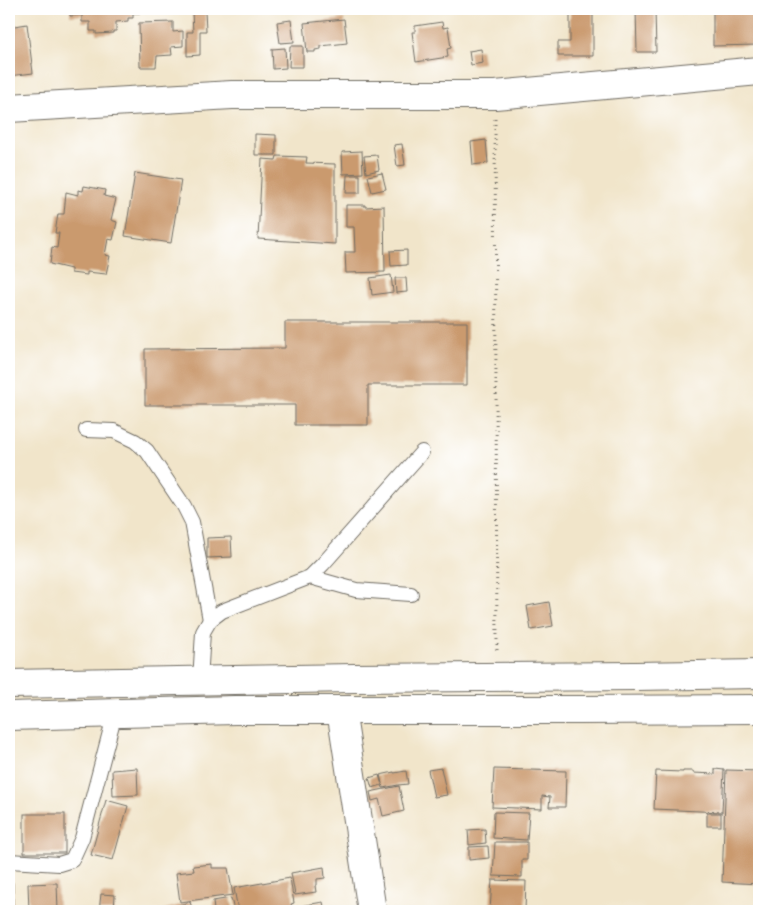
<svg xmlns="http://www.w3.org/2000/svg" width="768" height="920" font-family="Caveat,sans-serif">
<style>
.building{fill:#ca9a6e}
.lines{fill:none;stroke-linecap:round;stroke-linejoin:round}
.lane-casing{stroke:#706c63;stroke-width:16}
.street-casing{stroke:#706c63;stroke-width:30}
.highway-casing{stroke:#706c63;stroke-width:30}
.path{stroke:#706c63;stroke-width:3;stroke-dasharray:1 4;stroke-linecap:butt}
.lane{stroke:#fff;stroke-width:14}
.street{stroke:#fff;stroke-width:28}
.highway{stroke:#fff;stroke-width:28}
</style>
<rect width="100%" height="100%" fill="#fff"/>
<filter id="ink" filterUnits="userSpaceOnUse"><feTurbulence type="fractalNoise" baseFrequency=".02" numOctaves="2"/><feDisplacementMap in="SourceGraphic" scale="10" xChannelSelector="R" yChannelSelector="G"/><feConvolveMatrix kernelMatrix="1 2 1 2 8 2 1 2 1" color-interpolation-filters="sRGB"/></filter>
<filter id="wash" filterUnits="userSpaceOnUse"><feTurbulence type="fractalNoise" baseFrequency=".0096" numOctaves="4" result="noise"/><feDisplacementMap in="SourceGraphic" scale="20" xChannelSelector="R" yChannelSelector="G"/><feGaussianBlur stdDeviation="1.12" result="paint"/><feColorMatrix in="noise" values="0 0 0 0 0 0 0 0 0 0 0 0 0 0 0 0 0 1.4 0 .05"/><feComposite in="paint" operator="in"/></filter>
<g filter="url(#wash)">
<rect width="100%" height="100%" fill="#f1e5ca"/>
<g id="blocks">
<g class="building">
<path d="M70 9H140V13H133V18H128V21L116 22V31H113V33L96 34V31H90V22H82V15L70 16Z"/>
<path d="M415 9H450V10L415 12Z"/>
<path d="M570 9H593V56H558V42H570Z"/>
<path d="M636 9H655L656 52H637Z"/>
<path d="M713 9H759V45L713 46Z"/>
<path d="M205 11 206 31H200V55L187 56V32H193L192 12Z"/>
<path d="M344 19 347 43 321 46V49L315 50V52H307L304 23Z"/>
<path d="M291 20 294 42 280 43 277 22Z"/>
<path d="M173 22V32L183 31V46L171 47 172 55 157 56 156 67H140L139 23Z"/>
<path d="M442 22 443 28 448 27 451 48 447 49 448 57 416 62 412 32H415V26Z"/>
<path d="M27 24 33 73 9 76V27Z"/>
<path d="M290 46H303V67H289Z"/>
<path d="M285 48 286 68 273 69 272 49Z"/>
<path d="M481 49 483 63 471 65 469 51Z"/>
<path d="M255 134 276 135V155H255Z"/>
<path d="M486 140 488 163 473 165 471 142Z"/>
<path d="M402 144 405 165 397 166 394 145Z"/>
<path d="M362 151 363 173 343 174 342 152Z"/>
<path d="M377 155 379 170 366 173 364 156Z"/>
<path d="M277 156 307 157 306 163 335 164V244L258 239 262 159 276 160Z"/>
<path d="M135 173 181 180 171 243 125 236Z"/>
<path d="M382 173 386 189 372 192 368 176Z"/>
<path d="M347 175H360V193H346Z"/>
<path d="M84 186 105 190 104 196 116 199 111 220 117 222 113 240 108 239 105 255 110 256 106 274 87 272V275L71 273V269L50 264 52 247 57 248 59 233H55L58 214H64L66 192 78 195V190L83 191Z"/>
<path d="M346 205H365V207L384 206 385 272 346 273 345 252H355L354 227H346Z"/>
<path d="M407 250V265L391 266 390 251Z"/>
<path d="M391 275 393 292 372 295 370 278Z"/>
<path d="M395 278H406L407 292 396 293Z"/>
<path d="M285 322H467V385H368V425H295V405H145V349L285 348Z"/>
<path d="M231 537 232 557 207 558V538Z"/>
<path d="M549 602 553 626 531 630 527 606Z"/>
<path d="M137 768 138 795 113 796 112 770Z"/>
<path d="M441 768 447 795 434 797 428 770Z"/>
<path d="M494 769 566 771 565 807H549L550 797 542 796V809L492 807Z"/>
<path d="M715 769 724 770 722 812 654 809 656 771 683 772V771H693V773L715 774Z"/>
<path d="M726 770 759 771V884L722 882Z"/>
<path d="M406 771 408 784 398 785 383 788 380 775 394 772V773Z"/>
<path d="M379 775 382 785 372 788 369 778Z"/>
<path d="M399 786 404 811 383 816 379 799 372 801 370 792Z"/>
<path d="M106 800 128 806 113 860 91 855Z"/>
<path d="M494 812 529 813 527 840 493 838Z"/>
<rect x="707" y="813" width="14" height="13"/>
<rect x="24" y="814" width="41" height="39"/>
<path d="M485 829 486 843 469 845 468 830Z"/>
<path d="M495 842H527V860H522V877L493 876Z"/>
<path d="M488 846 489 858 469 860V847Z"/>
<path d="M212 864V868H228L233 895 180 902 176 873 194 871 193 866Z"/>
<path d="M324 867 325 878 317 879V885L315 886 316 892 295 895 291 873Z"/>
<path d="M290 878 294 903 291 904 293 911H238L234 888Z"/>
<path d="M492 880 526 881 525 911H490Z"/>
<rect x="9" y="883" width="4" height="25"/>
<path d="M57 883 58 911H29L28 884Z"/>
<path d="M101 894 115 895 114 911H99Z"/>
<path d="M231 898 234 911H214L213 901Z"/>
<path d="M190 902 193 911H159Z"/>
<path d="M323 902 325 911H295L294 907Z"/>
</g>
</g>
</g>
<g filter="url(#ink)">
<use href="#blocks" fill-opacity="0" stroke="#706c63" stroke-width="1"/>
<g class="lines">
<defs>
<g id="lane">
<path d="M86 430 114 431 135 441 147 451 184 506 192 522 210 620"/>
<path d="M310 577 356 590 411 594"/>
<path d="M200 681 203 632 210 620 222 611 310 577 323 564 422 452"/>
<path d="M9 861 59 864 72 860 82 838 115 713"/>
</g>
<g id="street">
<path d="M9 108 232 95H495L759 71"/>
<path d="M341 710 372 911"/>
</g>
<g id="highway">
<path d="M9 684 354 678 635 676 759 674"/>
<path d="M9 716 235 710H581L759 709"/>
</g>
</defs>
<use href="#lane" class="lane-casing"/>
<use href="#street" class="street-casing"/>
<use href="#highway" class="highway-casing"/>
<path class="path" d="M495 119 497 652"/>
<use href="#lane" class="lane"/>
<use href="#street" class="street"/>
<use href="#highway" class="highway"/>
</g>
</g>
<rect width="768" height="920" fill="none" stroke="#fff" stroke-width="30"/>
</svg>
